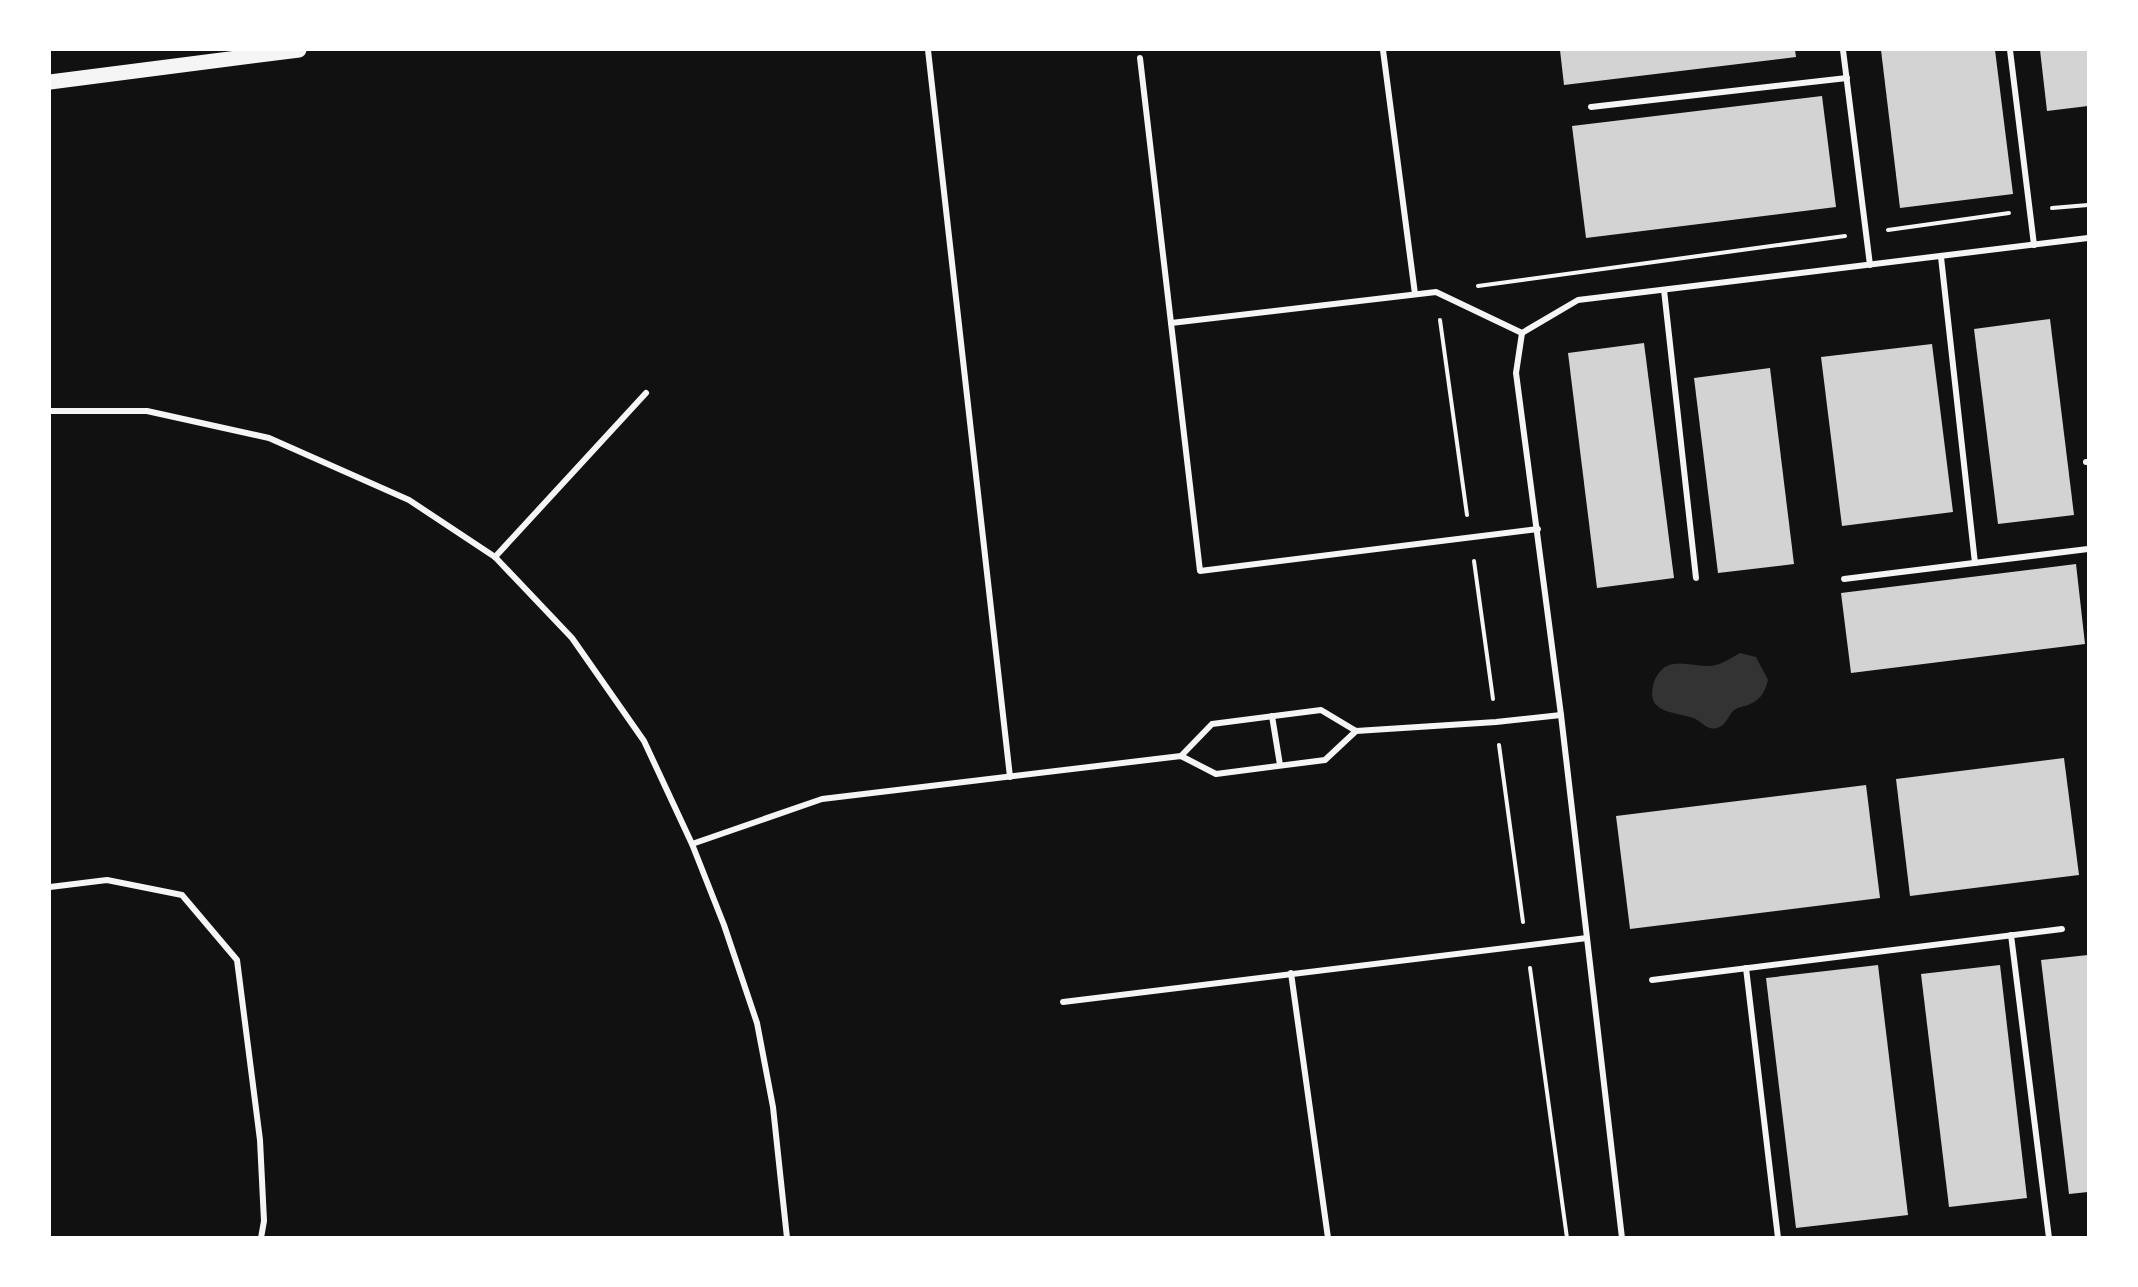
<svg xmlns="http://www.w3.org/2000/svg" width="2138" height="1287" font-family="'Nunito Sans',sans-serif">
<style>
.water{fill:#333}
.building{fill:#d3d3d3}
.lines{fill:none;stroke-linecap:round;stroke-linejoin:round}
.path{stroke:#f5f5f5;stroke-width:4}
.minor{stroke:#f5f5f5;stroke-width:6}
.primary{stroke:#f5f5f5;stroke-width:15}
</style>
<rect width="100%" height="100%" fill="#111"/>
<path class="water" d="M1740 653 1756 657 1768 680C1765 693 1759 702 1745 706 1742 707 1739 707 1736 709 1728 713 1728 725 1717 728 1707 731 1702 721 1693 718 1677 712 1646 714 1653 686 1654 679 1659 671 1665 667 1678 659 1696 667 1711 666 1721 665 1731 658 1740 653Z"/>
<g class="building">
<path d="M1560 50H1795L1796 57 1564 85Z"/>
<path d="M1881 50H1995L2013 194 1900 208Z"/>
<path d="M2040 50H2088V106L2047 111Z"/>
<path d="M1822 96 1836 207 1586 238 1572 126Z"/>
<path d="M2050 319 2074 515 1998 524 1974 329Z"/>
<path d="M1644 343 1674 578 1597 588 1568 353Z"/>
<path d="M1932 344 1953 512 1842 526 1821 357Z"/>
<path d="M1770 368 1794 564 1718 573 1694 378Z"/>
<path d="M2076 564 2085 644 1851 673 1841 593Z"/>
<path d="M2064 758 2079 875 1910 896 1896 779Z"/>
<path d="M1866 785 1880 898 1630 929 1616 816Z"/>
<path d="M2088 955V1192L2069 1194 2041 960Z"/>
<path d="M1878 965 1908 1215 1796 1228 1766 978Z"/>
<path d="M2000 965 2027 1198 1949 1207 1921 974Z"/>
</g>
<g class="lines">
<g class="path">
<path d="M2052 208 2088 205"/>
<path d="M1888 230 2009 213"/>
<path d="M1478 286 1845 236"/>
<path d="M1440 320 1467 515"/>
<path d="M1474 561 1493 699"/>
<path d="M1499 745 1523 922"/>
<path d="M1530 968 1567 1238"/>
</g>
<g class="minor">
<path d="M928 50 1010 777"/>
<path d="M1383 50 1415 294"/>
<path d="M1843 50 1870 265"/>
<path d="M2010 50 2034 245"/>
<path d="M1140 58 1200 571 1538 529"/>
<path d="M1591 107 1847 78"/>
<path d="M1941 257 1975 563"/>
<path d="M1664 290 1696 578"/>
<path d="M1171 323 1436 292 1522 333"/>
<path d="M1522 333 1516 373 1561 715 1622 1238"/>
<path d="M1522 333 1578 300 2088 238"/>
<path d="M50 411H147L269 438 409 500 495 557 572 638 644 741 692 844 724 925 757 1023 773 1107 787 1238"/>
<path d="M2086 462H2088"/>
<path d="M495 557 646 393"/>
<path d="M1844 579 2088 549"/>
<path d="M1272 716 1280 765"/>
<path d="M1181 756 1212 724 1321 710 1356 731 1496 722 1561 715"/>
<path d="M692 844 822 799 1181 756 1216 774 1325 760 1356 731"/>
<path d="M50 887 107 880 182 895 237 960 260 1140 264 1221 261 1238"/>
<path d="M2011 935 2049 1238"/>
<path d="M1746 968 1778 1238"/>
<path d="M1291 973 1328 1238"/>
<path d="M1652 980 2062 929"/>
<path d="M1063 1002 1587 938"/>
</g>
<path class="primary" d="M50 82 299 50"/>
</g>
<rect width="2138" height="1287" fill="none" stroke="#ffffff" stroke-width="102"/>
</svg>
